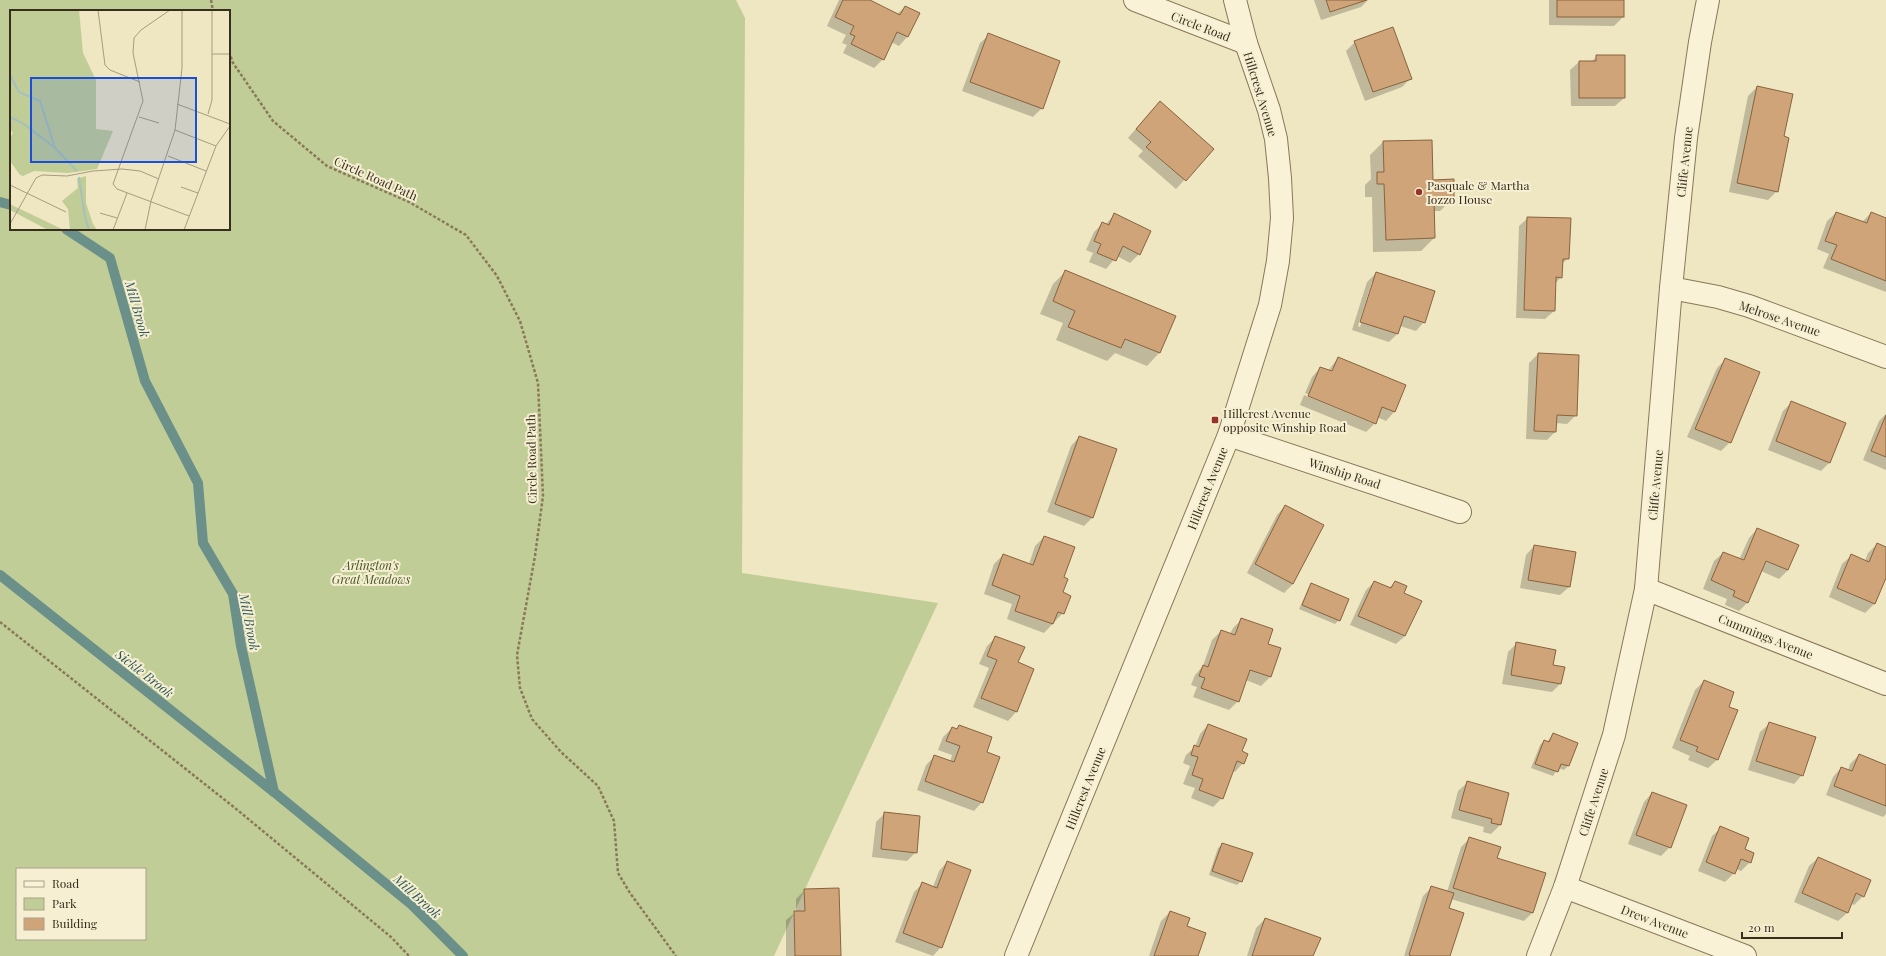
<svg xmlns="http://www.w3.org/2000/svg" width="1886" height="956" font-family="'Playfair Display',serif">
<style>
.green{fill:#c1cd96;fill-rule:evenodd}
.shadow{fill:#0003;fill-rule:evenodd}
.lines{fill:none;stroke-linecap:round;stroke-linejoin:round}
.stream{stroke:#6b908a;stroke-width:10}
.building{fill:#cea478;stroke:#89633f}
.street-casing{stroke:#897859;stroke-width:24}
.path{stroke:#897859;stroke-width:2.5;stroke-dasharray:3 2;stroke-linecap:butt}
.street{stroke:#f9f2d6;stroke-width:22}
.poi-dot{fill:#993328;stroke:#f6efd2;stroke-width:1.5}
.labels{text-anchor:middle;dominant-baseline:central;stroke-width:4;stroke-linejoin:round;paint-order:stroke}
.street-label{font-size:12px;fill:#392d1e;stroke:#f6efd2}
.poi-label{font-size:12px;fill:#392d1e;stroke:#f6efd2;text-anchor:start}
.park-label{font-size:12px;font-style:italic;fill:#445524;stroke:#f6efd2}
.water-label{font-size:13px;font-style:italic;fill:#2d5759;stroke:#f6efd2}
.inset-river{fill:none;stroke:#a5c1bc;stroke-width:2}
.inset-road{fill:none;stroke:#a69c80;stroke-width:1}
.view{fill:#1d4ed8;fill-opacity:0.15;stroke:#1d4ed8;stroke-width:2}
.inset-edge{fill:none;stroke:#392d1e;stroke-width:2}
</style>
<rect width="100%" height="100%" fill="#efe6c2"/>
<path class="green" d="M0 0H736L745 18 742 573 938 603 774 956H0ZM11 11H229V229H11ZM17 869H145V939H17Z"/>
<g class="shadow">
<path d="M839 0H867L897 14 905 7 919 14 907 37 899 46 891 42 883 59 874 68 843 53 847 45 842 43 846 35 827 26Z"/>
<path d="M1314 0H1368L1361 7 1321 20Z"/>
<path d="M1549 0H1623V17L1614 26 1549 25Z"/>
<path d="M989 35 1042 108 1033 117 962 91 980 43Z"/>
<path d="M1355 42 1411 78 1402 87 1365 101 1346 51Z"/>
<path d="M1597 56 1624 98 1615 106H1571L1570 70 1579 62H1591Z"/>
<path d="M1757 87 1783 137 1777 191 1768 200 1729 192 1748 96Z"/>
<path d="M1151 111 1213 149 1176 189 1138 156 1143 151 1128 138Z"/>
<path d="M1383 142 1453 198 1440 211H1433L1434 238 1421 251 1373 252 1372 197H1365V185L1371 179 1370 155Z"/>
<path d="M1836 213 1862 222 1871 213 1886 219V292L1823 268 1829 254 1817 249 1827 221Z"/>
<path d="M1115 214 1149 232 1139 254 1130 263 1117 256 1106 269 1089 262 1093 253 1086 250 1094 232 1103 223 1105 225Z"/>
<path d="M1528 218 1568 258 1561 265V277L1555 284 1554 311 1545 319 1516 318 1519 226Z"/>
<path d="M1066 271 1175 316 1159 353 1147 366 1115 353 1107 361 1056 340 1063 323 1040 314 1053 284Z"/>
<path d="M1376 273 1424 322 1416 331 1400 326 1398 333 1389 342 1352 330 1367 282ZM1372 282H1374L1360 327 1358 326Z"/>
<path d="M1538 354 1576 415 1567 424 1556 423 1555 432 1547 440 1526 439 1529 363Z"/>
<path d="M1338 358 1405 386 1394 412 1386 421 1377 417 1375 423 1366 432 1300 405 1304 395 1372 423V421L1305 393 1312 377 1320 368 1328 371ZM1333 367H1335L1329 376Z"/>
<path d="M1726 359 1730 442 1721 451 1687 437 1717 368Z"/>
<path d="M1792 402 1829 463 1821 471 1768 450 1783 411Z"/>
<path d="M1886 414V470L1863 460 1879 421Z"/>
<path d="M1079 437 1093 517 1084 526 1047 512 1071 446Z"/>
<path d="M1285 506 1323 526 1293 584 1284 593 1247 573 1277 515Z"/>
<path d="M1757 529 1798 546 1788 570 1779 579 1761 571 1748 602 1739 611 1725 605 1727 599 1703 589 1714 561 1723 553 1739 560 1749 538Z"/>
<path d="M1044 537 1062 578 1063 613 1044 633 1007 619 1012 604 984 594 994 564 1003 555 1029 564 1035 546Z"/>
<path d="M1877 544 1886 548V575L1874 604 1865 613 1829 597 1842 564 1851 556 1865 561 1868 553Z"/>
<path d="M1534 546 1569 587 1560 595 1520 588 1526 555Z"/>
<path d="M1374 582 1389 588 1395 582 1403 593 1405 636 1396 644 1350 625 1366 590Z"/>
<path d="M1312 584 1339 620 1335 624 1299 609 1308 589Z"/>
<path d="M1241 620 1267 645 1280 649 1270 677 1261 686 1246 680 1238 701 1229 710 1193 697 1197 687 1191 685 1195 675 1203 666 1212 640 1221 631 1230 634 1233 628Z"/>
<path d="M996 637 1017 663 1033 670 1016 712 1008 721 973 707 989 668 979 664 987 646Z"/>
<path d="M1517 643 1552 666 1560 684 1552 692 1502 684 1508 652Z"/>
<path d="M1704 681 1728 707 1736 711 1717 760 1708 768 1688 760 1690 756 1672 748 1695 690Z"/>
<path d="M1769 724 1802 775 1794 784 1748 770 1760 732Z"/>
<path d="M1208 725 1241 752 1243 763 1235 772 1232 771 1222 798 1213 807 1191 798 1195 788 1183 784 1190 766 1183 763 1186 755 1195 747 1200 734Z"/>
<path d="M959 726 985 752 982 802 974 811 917 790 926 765 935 756 950 762 952 755 938 750 943 737 952 728 956 729Z"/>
<path d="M1553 734 1576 744 1568 766 1564 770 1558 768 1553 776 1531 768 1540 745 1544 741 1547 742Z"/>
<path d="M1859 755 1886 766V814L1883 817 1826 795 1833 777 1841 768 1848 771 1850 764Z"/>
<path d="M1467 783 1508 793 1500 825 1491 834 1483 832 1484 827 1451 818 1458 791Z"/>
<path d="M1652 793 1670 847 1661 856 1628 844 1644 802Z"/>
<path d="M885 813 916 852 907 861 872 857 876 822Z"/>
<path d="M1721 828 1743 850 1750 862 1741 871 1736 869 1734 873 1725 882 1698 871 1712 836Z"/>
<path d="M1470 838 1496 859 1532 913 1524 921 1451 899 1448 908 1449 956H1404L1423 896 1432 887 1447 892 1461 847Z"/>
<path d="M1223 844 1241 881 1237 885 1209 875 1218 848Z"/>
<path d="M1818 858 1863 896 1854 905 1851 903 1847 913 1838 921 1794 902 1809 866Z"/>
<path d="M947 862 941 947 933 956 895 942 914 892 923 883 933 887 939 871Z"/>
<path d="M805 890 840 956H786V920L796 912V899Z"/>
<path d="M1170 912 1197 956H1149L1161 921Z"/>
<path d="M1265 919 1312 956H1247L1256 928Z"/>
</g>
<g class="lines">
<g class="stream">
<path d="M0 202 11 205"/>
<path d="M66 229 110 258 145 381 198 483 203 543 233 594 241 646 274 792 412 905 463 956"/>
<path d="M0 575 274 792"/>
</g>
</g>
<g class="building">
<path d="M843 0H870L900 15 905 6 920 13 908 37 897 32 884 60 851 44 855 36 850 34 854 26 835 17Z"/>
<path d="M1326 0H1367L1330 12Z"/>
<rect x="1557" y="0" width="67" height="17"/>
<path d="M1393 27 1412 79 1373 92 1354 41Z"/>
<path d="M988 33 1060 61 1043 109 970 82Z"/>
<path d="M1596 55H1625V98H1579V61H1596Z"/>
<path d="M1757 86 1793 94 1784 136 1789 138 1778 192 1737 183Z"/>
<path d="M1160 101 1214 149 1186 181 1146 147 1151 142 1136 129Z"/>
<path d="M1432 140 1433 180 1454 179V199H1434L1435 238 1386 240 1384 184H1377V172H1384L1383 141Z"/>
<path d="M1836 212 1867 223 1871 212 1886 218V281L1831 259 1837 245 1825 241Z"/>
<path d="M1114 213 1151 231 1140 255 1123 246 1116 261 1097 253 1101 244 1094 241 1102 222 1109 225Z"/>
<path d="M1527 217 1571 218 1569 259H1563L1562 278 1556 277 1555 311 1524 310Z"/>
<path d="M1065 270 1176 316 1160 353 1125 339 1121 348 1068 327 1075 311 1053 301Z"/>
<path d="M1376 272 1435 291 1425 323 1404 316 1398 334 1360 322Z"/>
<path d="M1538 353 1579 355 1577 416 1557 415 1556 432 1534 431Z"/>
<path d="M1338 357 1406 385 1395 412 1382 407 1376 424 1308 396 1320 367 1332 371Z"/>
<path d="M1725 358 1760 372 1731 443 1695 429Z"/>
<path d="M1791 401 1846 423 1830 463 1776 441Z"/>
<path d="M1886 415V457L1871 451Z"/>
<path d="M1079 436 1117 449 1093 518 1055 504Z"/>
<path d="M1285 505 1324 525 1293 584 1255 564Z"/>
<path d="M1757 528 1799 545 1788 570 1766 561 1748 603 1733 596 1735 591 1711 580 1723 552 1744 560Z"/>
<path d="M1044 536 1075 547 1064 577 1068 579 1063 592 1071 596 1064 614 1058 612 1053 624 1015 611 1020 596 992 585 1003 554 1033 565Z"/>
<path d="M1877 543 1886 547V578L1875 604 1837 588 1851 554 1869 562Z"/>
<path d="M1534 545 1576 552 1570 587 1528 580Z"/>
<path d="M1374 581 1391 588 1395 581 1407 586 1404 593 1422 601 1405 636 1358 616Z"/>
<path d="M1311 583 1349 599 1340 621 1302 605Z"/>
<path d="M1241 618 1273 629 1268 644 1281 648 1271 677 1250 670 1239 702 1201 688 1205 678 1199 676 1203 665 1208 667 1221 630 1235 635Z"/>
<path d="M995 636 1025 647 1018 662 1034 669 1017 712 981 698 997 660 987 656Z"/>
<path d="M1516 642 1556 650 1553 665 1565 667 1561 684 1511 675Z"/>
<path d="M1704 680 1734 692 1729 707 1738 710 1718 760 1696 751 1698 747 1680 740Z"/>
<path d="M1769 722 1816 737 1803 776 1756 761Z"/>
<path d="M1208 724 1247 739 1242 751 1248 754 1244 764 1237 761 1223 799 1199 790 1203 779 1192 775 1198 757 1191 755 1194 745 1199 747Z"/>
<path d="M959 725 992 737 987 752 1000 757 983 803 925 781 934 755 954 762 960 746 946 741 952 727 957 729Z"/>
<path d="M1553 733 1578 743 1569 766 1561 764 1558 772 1535 764 1544 740 1549 742Z"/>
<path d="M1859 754 1886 765V806L1834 786 1841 767 1852 771Z"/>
<path d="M1467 781 1509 793 1501 825 1491 823 1492 819 1459 810Z"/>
<path d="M1652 792 1687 805 1671 848 1636 835Z"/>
<path d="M884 812 920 816 917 853 881 849Z"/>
<path d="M1720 826 1749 838 1745 849 1754 853 1751 863 1741 859 1735 874 1706 862Z"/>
<path d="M1469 837 1501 847 1497 858 1546 873 1533 913 1453 888Z"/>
<path d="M1222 843 1253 853 1242 882 1212 871Z"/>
<path d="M1818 857 1871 880 1864 897 1856 893 1848 913 1802 893Z"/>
<path d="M947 861 971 870 942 948 903 933 922 882 937 888Z"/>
<path d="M1431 886 1454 893 1449 908 1464 913 1450 956H1412L1409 955Z"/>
<path d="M839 888 841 956H795L794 911H805L804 889Z"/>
<path d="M1170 911 1190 918 1187 926 1206 933 1198 956H1154Z"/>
<path d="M1265 918 1321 938 1313 956H1252Z"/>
</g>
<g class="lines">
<defs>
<g id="street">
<path d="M1135 0 1246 43"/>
<path d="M1671 288 1718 297 1749 306 1886 357"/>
<path d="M1229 435 1460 512"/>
<path d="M1646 589 1886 684"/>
<path d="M1565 887 1745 956"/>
<path d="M1016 956 1229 435 1270 305 1278 261 1282 218 1280 178 1276 139 1269 110 1246 43 1235 0"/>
<path d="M1538 956 1565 887 1614 735 1646 589 1671 288 1686 138 1700 42 1708 0"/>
</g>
</defs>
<use href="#street" class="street-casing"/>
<g class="path">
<path d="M211 0 213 11"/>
<path d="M229 52 233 63 273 121 327 166 409 202 466 235 497 276 520 321 538 383 543 496 535 556 517 655 520 688 532 719 561 752 598 786 614 821 618 873 630 893 676 956"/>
<path d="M0 622 235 808 391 937 409 956"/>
</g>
<use href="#street" class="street"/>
</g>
<g class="poi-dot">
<circle cx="1419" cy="192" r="4"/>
<rect x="1211" y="416" width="8" height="8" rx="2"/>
</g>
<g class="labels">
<g class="street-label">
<text transform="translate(1201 26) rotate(21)">Circle Road</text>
<text transform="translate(1261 94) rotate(73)">Hillcrest Avenue</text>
<text transform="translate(1684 162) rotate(-84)">Cliffe Avenue</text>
<text transform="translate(376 178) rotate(24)">Circle Road Path</text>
<text transform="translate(1780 318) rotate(19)">Melrose Avenue</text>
<text transform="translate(531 459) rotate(-91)">Circle Road Path</text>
<text transform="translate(1345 473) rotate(18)">Winship Road</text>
<text transform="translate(1655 485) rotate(-85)">Cliffe Avenue</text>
<text transform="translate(1207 488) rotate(-68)">Hillcrest Avenue</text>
<text transform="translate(1766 636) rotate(22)">Cummings Avenue</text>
<text transform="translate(1085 788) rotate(-68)">Hillcrest Avenue</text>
<text transform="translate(1593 802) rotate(-72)">Cliffe Avenue</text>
<text transform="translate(1655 921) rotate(21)">Drew Avenue</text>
</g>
<g class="poi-label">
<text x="1427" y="185">Pasquale &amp; Martha<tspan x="1427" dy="14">Iozzo House</tspan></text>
<text x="1223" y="413">Hillcrest Avenue<tspan x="1223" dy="14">opposite Winship Road</tspan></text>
</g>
<g class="park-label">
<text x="371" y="565">Arlington's<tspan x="371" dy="14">Great Meadows</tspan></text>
</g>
<g class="water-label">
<text transform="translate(138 309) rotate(74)">Mill Brook</text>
<text transform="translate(250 622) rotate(79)">Mill Brook</text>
<text transform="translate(145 673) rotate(38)">Sickle Brook</text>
<text transform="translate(418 896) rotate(42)">Mill Brook</text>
</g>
</g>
<g transform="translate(10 10)">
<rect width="220" height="220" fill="#efe6c2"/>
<path d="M0 0H69L73 43 86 70V119L103 121 87 159 58 163 24 161 13 166 10 165 0 151V129L3 122 0 121ZM76 166V193L83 214 87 220H60L58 199 52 191 68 178 67 169ZM0 194 6 197 54 220H38L0 200Z" fill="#c1cd96"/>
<path class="inset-river" d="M0 65 9 82 30 91 45 138 67 161M0 107 14 114 44 137M69 167 75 207 79 220"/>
<path class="inset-road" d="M88 0 95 55 100 60 130 72M160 0 131 20 124 28 123 43 133 91 103 174 107 179 179 206M202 44H220M167 94 220 114M198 104 202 90V0M129 107 149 113M165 120 206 136M158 146 196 161M0 175 56 202M171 177 188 183M90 203 107 208M0 214 26 168 32 165 57 166 83 161 112 159 130 161 149 169M103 220 117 183M135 220 141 191 165 120 172 58V0M174 220 206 136 220 116"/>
<path class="view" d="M21 68H186V152H21Z"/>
<rect width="220" height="220" class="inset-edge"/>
</g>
<rect x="16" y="868" width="130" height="72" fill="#f6efd2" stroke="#aaa18a"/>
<rect x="24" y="881" width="20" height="6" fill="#f9f2d6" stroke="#aaa18a"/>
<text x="52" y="888" font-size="12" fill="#392d1e">Road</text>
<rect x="24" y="898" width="20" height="12" fill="#c1cd96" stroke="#aaa18a"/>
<text x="52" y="908" font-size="12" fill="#392d1e">Park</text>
<rect x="24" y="918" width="20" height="12" fill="#cea478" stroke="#aaa18a"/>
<text x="52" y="928" font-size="12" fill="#392d1e">Building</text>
<path d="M1742 932v6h100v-6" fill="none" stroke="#392d1e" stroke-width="2"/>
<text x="1748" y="932" font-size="12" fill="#392d1e" stroke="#f6efd2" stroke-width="3" paint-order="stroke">20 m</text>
</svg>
